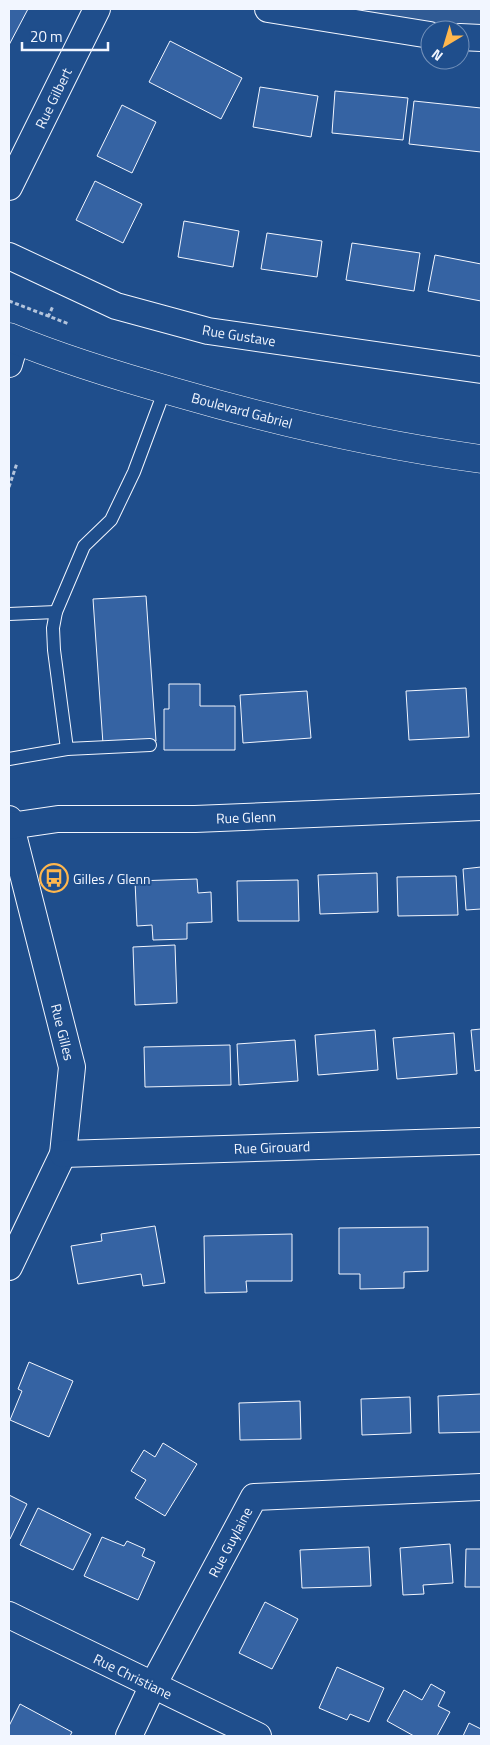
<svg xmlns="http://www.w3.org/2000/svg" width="490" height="1745" font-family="'Titillium Web',sans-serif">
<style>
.built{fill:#305b95;stroke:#a8bbd7}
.building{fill:#3563a3;stroke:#f2f6ff}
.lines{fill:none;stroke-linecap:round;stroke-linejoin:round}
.lane-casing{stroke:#f2f6ff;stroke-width:14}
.street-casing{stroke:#f2f6ff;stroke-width:28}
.secondary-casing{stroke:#f2f6ff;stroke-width:29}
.path{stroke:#b3c4dc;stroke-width:3;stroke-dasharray:4 2.5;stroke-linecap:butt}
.lane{stroke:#1f4e8c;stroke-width:12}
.street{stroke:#1f4e8c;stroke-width:26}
.secondary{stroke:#1f4e8c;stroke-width:28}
.labels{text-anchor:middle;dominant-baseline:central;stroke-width:4;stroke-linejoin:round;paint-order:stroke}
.street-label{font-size:14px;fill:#f2f6ff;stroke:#1f4e8c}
.poi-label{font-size:14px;fill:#f2f6ff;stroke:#1f4e8c;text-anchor:start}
</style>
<rect width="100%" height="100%" fill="#1f4e8c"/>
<path class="built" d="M273 9H481V38L460 30H430Z"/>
<g class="building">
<path d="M9 9H28L9 45Z"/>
<path d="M170 41 242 78 221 119 149 82Z"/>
<path d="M260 87 318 96 311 137 253 127Z"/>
<path d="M335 91 408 98 403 140 332 133Z"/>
<path d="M414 101 481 108V152L409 144Z"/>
<path d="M122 105 156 122 132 173 97 156Z"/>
<path d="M95 181 142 204 123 243 76 220Z"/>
<path d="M184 221 239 231 233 267 178 257Z"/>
<path d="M267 233 322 241 317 277 261 269Z"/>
<path d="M352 243 420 253 414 291 346 280Z"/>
<path d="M435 255 481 264V301L428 291Z"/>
<path d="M146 596 156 741 103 744 93 599Z"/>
<path d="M169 684H200V706H235V750H164V709H169Z"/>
<path d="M466 688 469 737 409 740 406 691Z"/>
<path d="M307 691 311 738 243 743 240 695Z"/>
<path d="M481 867V909L466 910 463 869Z"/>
<path d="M377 873 378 912 320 914 318 875Z"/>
<path d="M456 876 458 915 398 916 397 877Z"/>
<path d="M197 879 198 893 211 892 212 922 187 923V939L153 940 152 925 137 926 135 881Z"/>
<path d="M298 880 299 921H238L237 881Z"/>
<path d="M175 945 177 1003 135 1005 133 947Z"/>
<path d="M481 1029V1070L475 1071 471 1030Z"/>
<path d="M375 1030 378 1070 318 1075 315 1035Z"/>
<path d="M454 1033 457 1074 397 1079 393 1038Z"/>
<path d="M295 1040 298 1081 239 1085 237 1044Z"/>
<path d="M230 1045 231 1085 145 1087 144 1047Z"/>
<path d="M155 1226 165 1283 143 1286 141 1274 78 1284 71 1246 102 1241 101 1234Z"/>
<path d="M428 1227V1271L404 1272V1288L360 1289V1274H339V1228Z"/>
<path d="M292 1234V1281H246L247 1292 205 1293 204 1236Z"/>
<path d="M29 1362 73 1381 49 1437 10 1420 22 1391 18 1389Z"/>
<path d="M481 1394V1432L439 1433 438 1396Z"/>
<path d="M410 1397 411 1433 362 1435 361 1399Z"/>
<path d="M300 1401 301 1439 240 1440 239 1403Z"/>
<path d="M163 1443 197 1464 165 1516 135 1498 146 1480 131 1471 144 1450 155 1457Z"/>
<path d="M9 1495 27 1504 10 1539 9 1538Z"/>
<path d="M38 1508 91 1534 73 1570 20 1545Z"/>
<path d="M102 1537 124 1546 127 1541 145 1549 142 1556 155 1562 138 1600 84 1576Z"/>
<path d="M450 1544 453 1583 423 1585 424 1594 403 1595 400 1548Z"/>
<path d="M369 1547 371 1586 302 1588 300 1550Z"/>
<path d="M466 1549H481V1587H465Z"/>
<path d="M265 1602 298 1619 272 1669 239 1653Z"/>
<path d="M337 1667 384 1688 369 1722 350 1714 347 1720 319 1708Z"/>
<path d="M431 1684 445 1692 438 1706 450 1712 437 1736H414L387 1721 404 1690 422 1700Z"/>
<path d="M20 1704 72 1732 70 1736H9V1726Z"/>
<path d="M469 1723 481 1729V1736H463Z"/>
</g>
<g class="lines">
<defs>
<g id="lane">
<path d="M9 614 56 612"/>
<path d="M67 749 150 745"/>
<path d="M9 759 67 749 54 650 53 628 56 612 84 546 111 520 134 472 165 389"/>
</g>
<g id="street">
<path d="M268 9 430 35"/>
<path d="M460 37 481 38"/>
<path d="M9 187 97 9"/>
<path d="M9 256 116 306 208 331 481 370"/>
<path d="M9 364 16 340"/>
<path d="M9 819 72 1067 63 1154 9 1267"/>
<path d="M10 826 58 819H195L481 807"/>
<path d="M63 1154 481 1141"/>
<path d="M9 1615 258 1736"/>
<path d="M129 1736 153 1685 254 1497 481 1487"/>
</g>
<path id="secondary" d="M9 337C64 360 121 377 178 393 278 422 378 445 481 459"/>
</defs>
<use href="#lane" class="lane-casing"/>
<use href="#street" class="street-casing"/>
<use href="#secondary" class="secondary-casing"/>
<g class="path">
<path d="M9 301 69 324"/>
<path d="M48 317 53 306"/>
<path d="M9 487 17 463"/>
</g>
<use href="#lane" class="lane"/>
<use href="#street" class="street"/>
<use href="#secondary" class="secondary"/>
</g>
<defs>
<symbol id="bus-ring" viewBox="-11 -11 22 22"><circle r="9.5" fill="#1f4e8c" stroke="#ffb74d" stroke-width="1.5"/><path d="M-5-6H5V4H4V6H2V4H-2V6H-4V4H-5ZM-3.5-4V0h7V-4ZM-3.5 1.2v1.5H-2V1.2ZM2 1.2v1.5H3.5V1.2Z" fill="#ffb74d"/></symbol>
</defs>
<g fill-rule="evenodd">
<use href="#bus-ring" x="38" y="862" width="32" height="32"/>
</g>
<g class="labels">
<g class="street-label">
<text transform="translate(53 98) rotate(-64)">Rue Gilbert</text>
<text transform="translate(239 335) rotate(9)">Rue Gustave</text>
<text transform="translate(242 410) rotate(15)">Boulevard Gabriel</text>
<text transform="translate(246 817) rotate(-2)">Rue Glenn</text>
<text transform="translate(63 1032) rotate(76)">Rue Gilles</text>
<text transform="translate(272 1147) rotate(-2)">Rue Girouard</text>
<text transform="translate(230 1542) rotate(-62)">Rue Guylaine</text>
<text transform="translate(133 1676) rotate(26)">Rue Christiane</text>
</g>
<g class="poi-label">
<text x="73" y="878">Gilles / Glenn</text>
</g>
</g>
<rect width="490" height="1745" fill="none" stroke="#f2f6ff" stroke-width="20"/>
<g transform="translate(445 45) rotate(218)"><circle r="24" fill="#1f4e8c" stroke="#7391ba"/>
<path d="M0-4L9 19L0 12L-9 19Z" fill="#ffb74d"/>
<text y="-8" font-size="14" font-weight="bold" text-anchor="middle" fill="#f2f6ff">N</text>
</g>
<path d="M22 42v8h86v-8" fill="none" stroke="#f2f6ff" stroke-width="2.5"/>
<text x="30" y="42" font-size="15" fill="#f2f6ff" stroke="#1f4e8c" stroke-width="4" paint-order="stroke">20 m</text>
</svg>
